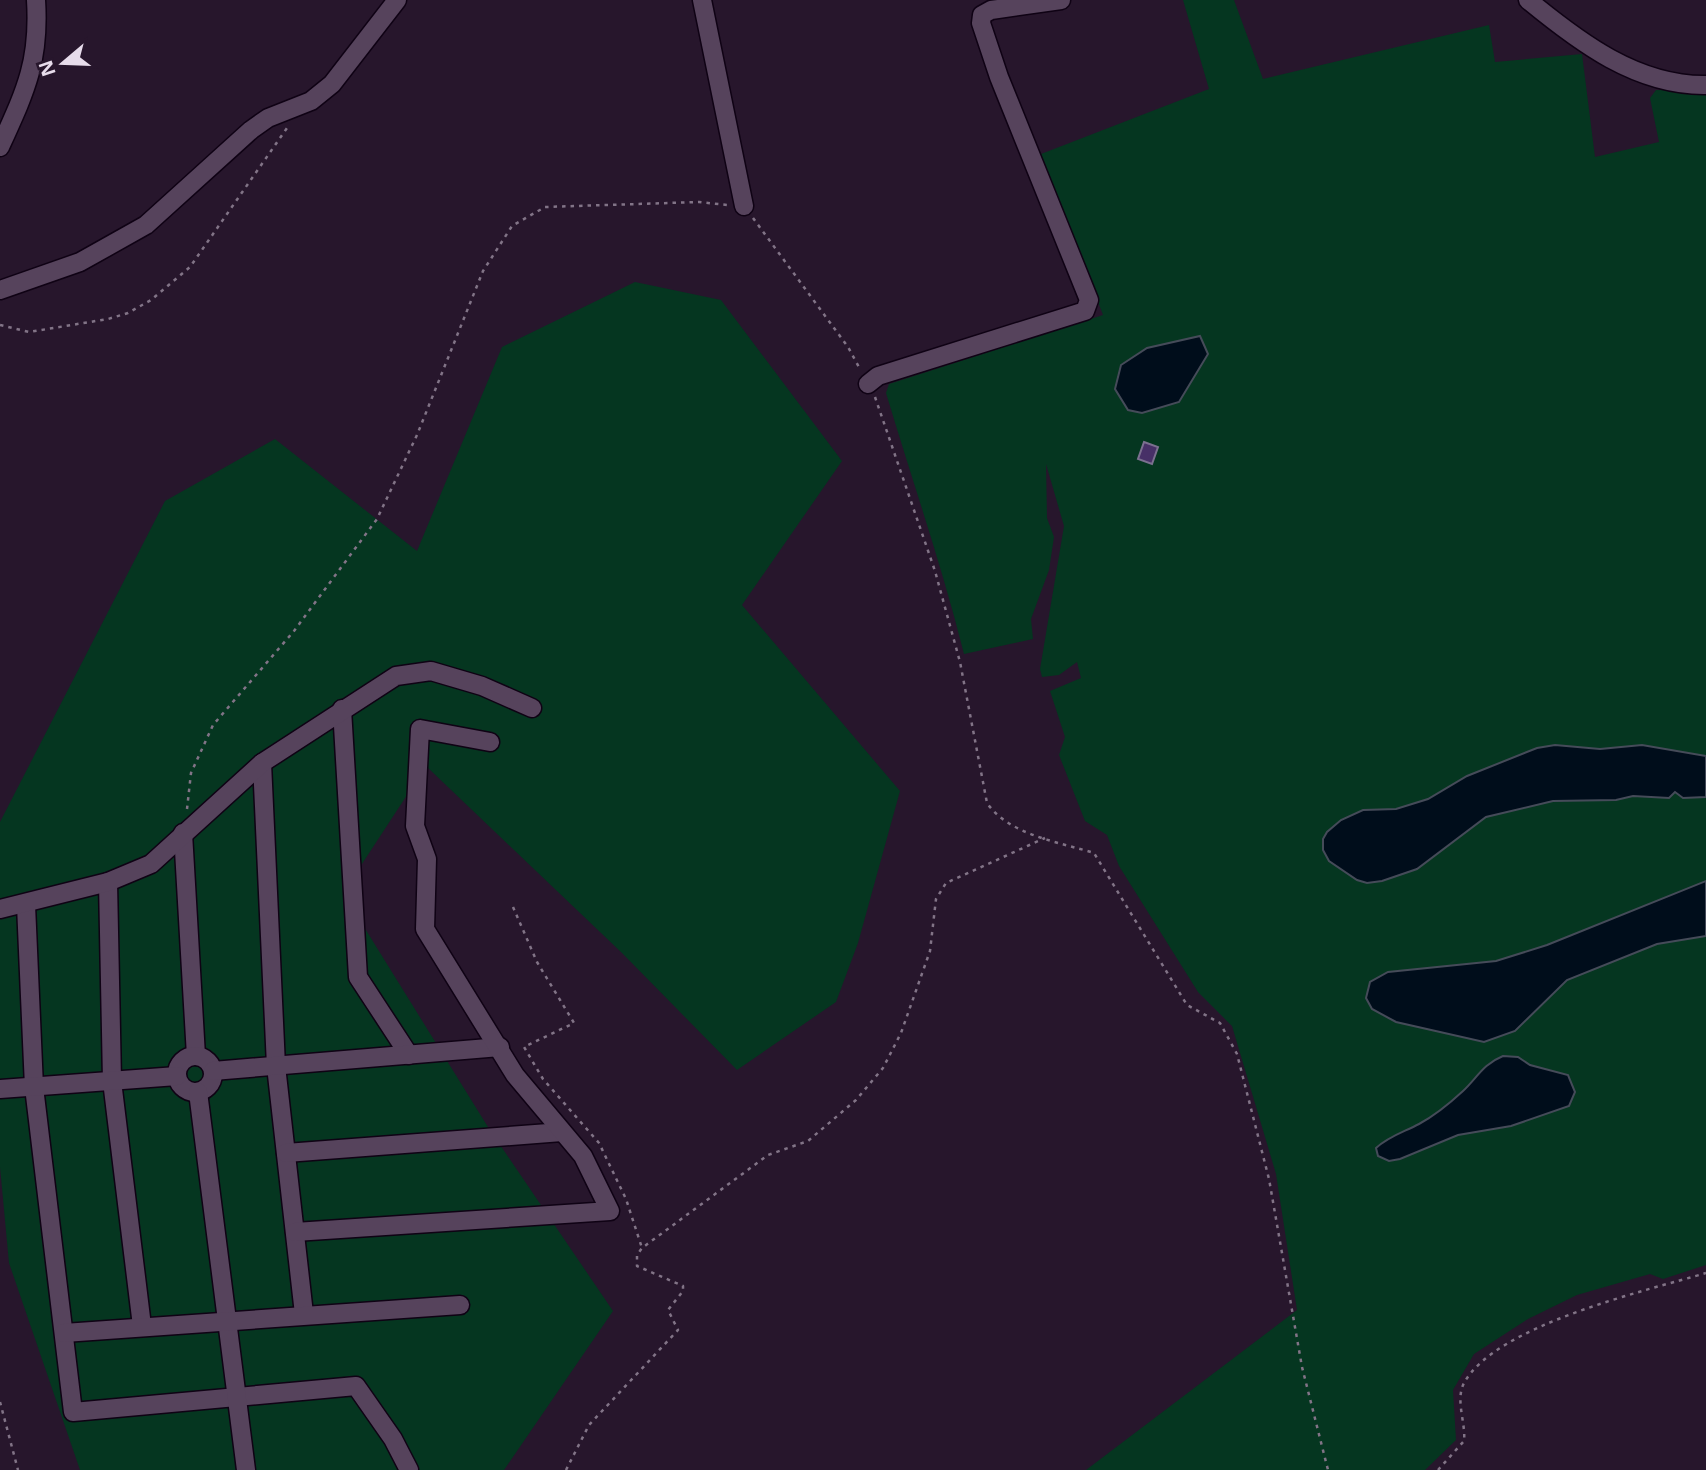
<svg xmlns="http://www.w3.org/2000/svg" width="1706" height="1470" font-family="'Open Sans',sans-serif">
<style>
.green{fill:#053620}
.water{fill:#000d1b;stroke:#454b59;stroke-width:2}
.building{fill:#473067;stroke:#7b708f;stroke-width:2}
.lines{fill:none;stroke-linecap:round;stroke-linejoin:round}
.minor-casing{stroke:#0f0214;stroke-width:21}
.path{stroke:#827487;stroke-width:2.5;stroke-dasharray:3.5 5;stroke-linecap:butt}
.minor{stroke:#56435c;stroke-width:18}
</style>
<rect width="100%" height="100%" fill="#27162c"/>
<g class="green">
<path d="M1183 0H1234L1263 79 1489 25 1495 62 1582 54 1595 157 1659 142 1650 98 1656 90 1706 91V1265L1663 1279 1650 1274 1577 1295 1528 1319 1474 1354 1453 1390 1456 1440 1425 1470H1086L1297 1310 1276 1174 1232 1026 1198 992 1119 866 1107 835 1085 821 1059 755 1065 737 1050 691 1081 678 1077 662 1059 675 1042 677 1040 669 1064 526 1046 464 1047 518 1054 537 1049 570 1031 619 1033 639 964 654C942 566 912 480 886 393L889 384 1103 315 1041 154 1209 89Z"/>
<path d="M635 282 721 300 842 461 742 605 900 791 858 943 836 1002 737 1070 622 953 426 766 343 893 488 1127 613 1311 504 1470H80L9 1263 0 1167V822L165 501 275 439 417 551 502 347Z"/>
</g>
<g class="water">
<path d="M1200 336 1208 354 1179 402 1142 413 1128 410 1115 389 1121 365 1147 348Z"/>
<path d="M1555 745 1600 749 1642 745 1706 756V797L1683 798 1675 792 1669 798 1633 796 1616 800 1553 801 1486 817 1417 869 1382 881 1367 883 1357 880 1329 861 1323 850V839L1327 832 1341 820 1363 810 1396 809 1428 799 1467 776 1537 748Z"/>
<path d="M1706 881V936L1657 944 1567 980 1515 1031 1484 1042 1396 1022 1372 1009 1366 998 1370 982 1388 972 1496 961 1547 945Z"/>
<path d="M1503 1056 1518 1057 1530 1065 1568 1075 1575 1092 1569 1106 1511 1126 1458 1135 1400 1159 1389 1161 1378 1156 1376 1148C1389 1136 1404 1132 1419 1124 1434 1116 1450 1103 1463 1091 1477 1078 1483 1064 1503 1056Z"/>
</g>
<path class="building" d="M1144 442 1158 447 1152 464 1138 459Z"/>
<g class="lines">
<defs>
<g id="minor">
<path d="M702 0 744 206"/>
<path d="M1528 0C1579 42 1637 86 1706 85"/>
<path d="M0 147C25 92 40 62 36 0"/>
<path d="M0 290 80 262 146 225 251 130 268 118 311 101 332 84 397 0"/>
<path d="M868 384 878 376 1085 311 1089 300 999 77 981 23 982 15 991 10 1061 0"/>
<path d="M342 709 358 977 409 1055"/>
<path d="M262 763 276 1066 304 1314"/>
<path d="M183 833 196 1056"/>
<path d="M108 882 112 1081 142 1326"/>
<path d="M26 905 34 1087 73 1412 356 1386 393 1439 409 1470"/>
<path d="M0 909 108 882 151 864 262 763 396 676 431 671 482 686 532 708"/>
<circle cx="195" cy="1074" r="18"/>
<path d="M213 1071 500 1047"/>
<path d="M0 1089 177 1076"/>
<path d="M198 1092 246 1470"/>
<path d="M286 1153 562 1132"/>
<path d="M295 1232 610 1211 583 1156 515 1075 425 929 427 859 415 826 420 729 490 742"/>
<path d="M64 1333 460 1305"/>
</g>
</defs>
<use href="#minor" class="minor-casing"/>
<g class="path">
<path d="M753 218 848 347 860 369"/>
<path d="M0 325 29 332 108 319 128 313 151 300 190 267 287 128"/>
<path d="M875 397 935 571 960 662 987 803C1009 835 1059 842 1094 853L1187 1005 1220 1023 1237 1054 1269 1179 1302 1367 1328 1470"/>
<path d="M187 809 191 773 213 725 294 631 377 519 417 435 483 271 512 226 545 207 699 202 727 205"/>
<path d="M513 907 537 962 574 1023 524 1047 543 1079 599 1143 626 1199 642 1248"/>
<path d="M0 1402 18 1470"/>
<path d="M566 1470 589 1425 678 1330 668 1310 683 1291V1286L637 1266V1255L642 1248 768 1155 808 1141 856 1100 883 1068 901 1033 930 951 936 899 946 883 1045 838"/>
<path d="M1438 1470 1464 1441C1466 1423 1455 1400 1464 1383 1496 1325 1645 1291 1706 1273"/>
</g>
<use href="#minor" class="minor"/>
</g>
<g transform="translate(63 63) rotate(251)" stroke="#27162c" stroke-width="5" paint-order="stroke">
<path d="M0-5L12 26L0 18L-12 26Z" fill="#e7dceb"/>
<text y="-10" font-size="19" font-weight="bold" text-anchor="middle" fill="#e7dceb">N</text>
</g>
</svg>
